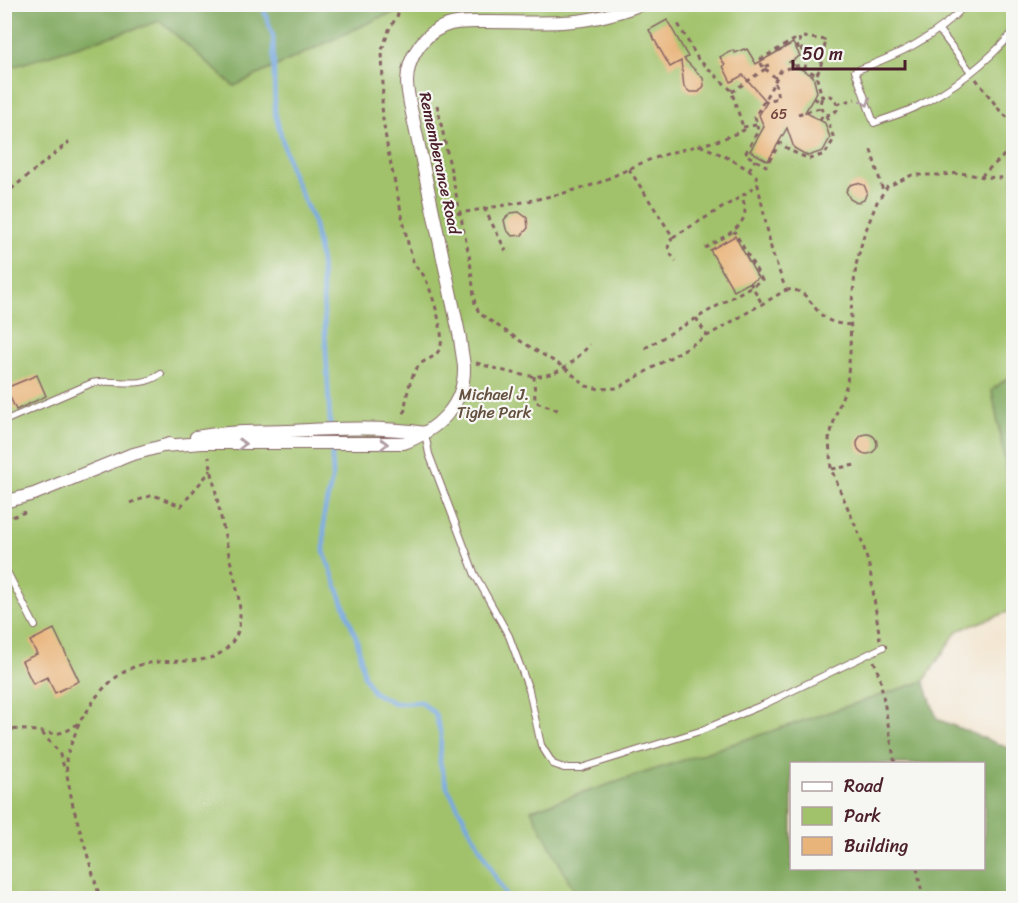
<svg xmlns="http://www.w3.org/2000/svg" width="1018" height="903" font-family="Sriracha,sans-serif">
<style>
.green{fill:#a1c26a;stroke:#76704a;stroke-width:1.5}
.forest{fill:#80a85e;stroke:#656444;stroke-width:1.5;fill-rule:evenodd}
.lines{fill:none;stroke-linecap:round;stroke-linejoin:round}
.stream{stroke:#77a8e2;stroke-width:4.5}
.building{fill:#e9b479}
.lane-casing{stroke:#856464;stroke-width:8}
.street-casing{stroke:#856464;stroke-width:14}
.path{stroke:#856464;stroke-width:3;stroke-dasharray:4.5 4.5;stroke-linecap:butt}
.lane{stroke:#fff;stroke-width:6}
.street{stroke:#fff;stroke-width:12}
.oneway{stroke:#ae9aa0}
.labels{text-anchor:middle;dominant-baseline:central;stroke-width:4.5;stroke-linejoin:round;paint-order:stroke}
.number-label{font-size:14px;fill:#72443e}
.street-label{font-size:16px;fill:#4a1f2b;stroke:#f6f6f2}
.park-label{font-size:16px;fill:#64503e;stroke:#f6f6f2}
</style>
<rect width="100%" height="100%" fill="#f6f6f2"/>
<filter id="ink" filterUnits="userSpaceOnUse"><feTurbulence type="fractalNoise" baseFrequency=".0167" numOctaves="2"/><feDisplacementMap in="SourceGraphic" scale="12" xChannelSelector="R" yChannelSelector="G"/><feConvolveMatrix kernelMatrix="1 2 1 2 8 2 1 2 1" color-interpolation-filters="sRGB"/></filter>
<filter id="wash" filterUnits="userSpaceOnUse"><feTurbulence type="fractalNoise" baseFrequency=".008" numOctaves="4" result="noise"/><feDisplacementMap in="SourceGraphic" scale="24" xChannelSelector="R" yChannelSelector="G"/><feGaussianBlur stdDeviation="1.35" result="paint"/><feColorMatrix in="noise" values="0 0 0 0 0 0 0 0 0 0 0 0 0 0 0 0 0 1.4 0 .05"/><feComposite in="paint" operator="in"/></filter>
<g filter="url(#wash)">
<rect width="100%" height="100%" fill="#f3e4cd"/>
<path class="green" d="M423 5H1013V374L992 390 1013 506V610L957 631 924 681 532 810 578 898H5L4 69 160 21 234 86 382 16Z"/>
<g class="forest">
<path d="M5 4H423V5L381 17 234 86 160 21 5 69Z"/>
<path d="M1013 374V506L992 390Z"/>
<path d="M924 681 937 719 1013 750V898H578L531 810ZM792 764H984V868H792Z"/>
</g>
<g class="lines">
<path class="stream" d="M262 4 273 36 275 113 291 172 313 220 321 262 333 475 324 514V552L357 640 364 676 373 692 394 703 421 702 435 714 441 734 440 763 447 787 507 898"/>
</g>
<g id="blocks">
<g class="building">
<path d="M667 20 688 57 684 59 703 78 704 86 699 92H690L684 87 681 61 670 67 649 30Z"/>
<path d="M793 43 800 56 789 62 813 76 817 92 805 112 825 123 830 138 823 151 808 156 794 148 787 128 768 161 750 151 764 127 759 115 767 102 743 75 731 82 723 66 725 65 720 57 733 50 735 53 744 49 745 50 747 49 756 64Z"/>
<path d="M857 183 864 185 867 192 864 200 857 203 850 199 846 191 850 185Z"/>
<path d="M519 212 527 218 528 228 522 235 512 236 506 229 504 220 510 213Z"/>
<path d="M735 236 758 278 734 291 710 250Z"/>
<path d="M37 375 46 396 16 410 6 388Z"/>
<circle cx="867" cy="444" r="10"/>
<path d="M54 629 79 681 55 693 47 677 33 684 22 661 37 654 30 641Z"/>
</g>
</g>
</g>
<g filter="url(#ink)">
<use href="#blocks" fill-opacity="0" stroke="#856464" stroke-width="1.5"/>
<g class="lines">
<defs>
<g id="lane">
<path d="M966 4C937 38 895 56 855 71L874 123C887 118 901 114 914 108 951 90 987 63 1014 31"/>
<path d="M939 30 971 72"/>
<path d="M4 421 92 383C118 378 138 390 161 374"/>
<path d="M425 433 429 454 475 575 509 636 529 690 541 745 553 764 564 768H581L700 731 765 704 883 647"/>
<path d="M4 566 35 626"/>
</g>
<g id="street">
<path d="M196 437C226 431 257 432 287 431 333 429 380 426 425 433"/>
<path d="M163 446 203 443H404C437 430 465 406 464 367 463 357 461 348 460 338L410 104C409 97 407 89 407 82 407 56 426 30 451 24 463 21 476 22 488 22 512 22 537 23 562 22 589 21 616 14 642 4"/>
<path d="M4 502 34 494 130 455 170 444"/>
</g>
</defs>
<use href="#lane" class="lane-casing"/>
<use href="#street" class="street-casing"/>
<g class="path">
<path d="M401 4 397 17 390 27 382 50 383 85 382 104 383 120 388 151 409 248C411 253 412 260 415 265 419 271 424 274 426 280 432 293 446 336 440 348 437 356 430 358 423 362 409 371 405 404 404 418"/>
<path d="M769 65 763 67 777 79"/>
<path d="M763 67 759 60 794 40 799 49"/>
<path d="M806 69 799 38 803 37 826 40 820 69 816 75"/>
<path d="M976 79 1001 112 1014 123"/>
<path d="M732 92 765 69"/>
<path d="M814 98 820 102"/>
<path d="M763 102 778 98 775 83"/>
<path d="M837 104 855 99"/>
<path d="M437 105 470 260 475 305 480 314 522 342 565 368 586 386 600 389 618 388 786 290 772 252 756 176C740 162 718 153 699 145"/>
<path d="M798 114 820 108"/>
<path d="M820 120 824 113"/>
<path d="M757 125 758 131 745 154 766 166 780 143 791 151 809 159 825 154 834 139 826 115"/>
<path d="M743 127 757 125 755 117 781 70 800 65 816 75 822 97C834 94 837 98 837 110L832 114 826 115C820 109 819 105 822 97"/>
<path d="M871 150 883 191"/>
<path d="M629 169 673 237 742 196 758 184"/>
<path d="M749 170 755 160"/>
<path d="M981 176C1003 155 1014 155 1011 121"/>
<path d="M4 195 69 142"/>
<path d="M484 208 506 251"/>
<path d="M448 215 529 201 564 193 596 184 646 161 673 152 720 140 744 130 731 90 698 59 677 22"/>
<path d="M673 237C665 247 668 251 676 261"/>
<path d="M705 248C719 239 744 230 745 211 745 206 743 200 742 196"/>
<path d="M750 282 762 304"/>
<path d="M786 290C809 287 811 310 827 319 834 324 843 324 851 325"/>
<path d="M696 318 707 336"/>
<path d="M645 348 762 280 734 231"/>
<path d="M476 363C528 377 551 390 590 344"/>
<path d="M534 376 535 401C543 406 552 406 559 411"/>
<path d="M832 469 856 465"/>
<path d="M130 503 153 495 181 506 211 470"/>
<path d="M4 520 28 511"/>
<path d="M880 640 870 570 862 541 831 469 829 439 836 414 847 384 850 353 851 311 856 265 864 235 877 202 887 187 912 175H941L961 173 984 177 1000 178 1014 175"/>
<path d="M874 661 880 678 895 764"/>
<path d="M79 724 66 757 67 775 73 806 100 898"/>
<path d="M4 729C15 729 26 730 36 731 43 732 52 734 59 733 80 729 86 711 97 696 104 687 114 678 124 672 151 655 184 666 213 657 225 653 237 639 239 627 243 604 234 578 229 555 222 522 215 490 209 457"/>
<path d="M42 733 59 752 65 770"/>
<path d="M917 868 923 898"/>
</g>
<use href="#lane" class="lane"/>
<use href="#street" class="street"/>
</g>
<defs><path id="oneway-chevron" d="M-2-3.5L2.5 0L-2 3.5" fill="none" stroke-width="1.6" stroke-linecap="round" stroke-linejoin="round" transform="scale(1.5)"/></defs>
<g class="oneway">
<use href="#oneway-chevron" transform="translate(866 102) rotate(70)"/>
<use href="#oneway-chevron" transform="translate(242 444)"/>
<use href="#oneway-chevron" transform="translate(384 444) rotate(-1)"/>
</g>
</g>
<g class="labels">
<g class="number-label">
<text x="779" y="114">65</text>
</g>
<g class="street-label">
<text transform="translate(440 163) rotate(78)">Rememberance Road</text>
</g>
<g class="park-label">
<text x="494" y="394">Michael J.<tspan x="494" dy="18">Tighe Park</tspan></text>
</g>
</g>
<rect width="1018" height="903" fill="none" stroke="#f6f6f2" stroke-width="24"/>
<rect x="790" y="762" width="195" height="108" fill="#f6f6f2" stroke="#b1a0a2" stroke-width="1.5"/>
<rect x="802" y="782" width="30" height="9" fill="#ffffff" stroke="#b1a0a2" stroke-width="1.5"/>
<text x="844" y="792" font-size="18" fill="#4a1f2b">Road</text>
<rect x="802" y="807" width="30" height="18" fill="#a1c26a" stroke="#b1a0a2" stroke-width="1.5"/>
<text x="844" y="822" font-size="18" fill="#4a1f2b">Park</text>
<rect x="802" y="837" width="30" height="18" fill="#e9b479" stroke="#b1a0a2" stroke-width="1.5"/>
<text x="844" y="852" font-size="18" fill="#4a1f2b">Building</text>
<path d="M793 60v9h112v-9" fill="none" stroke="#4a1f2b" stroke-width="3"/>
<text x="802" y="60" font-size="18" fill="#4a1f2b" stroke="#f6f6f2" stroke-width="4.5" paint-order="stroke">50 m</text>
</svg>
